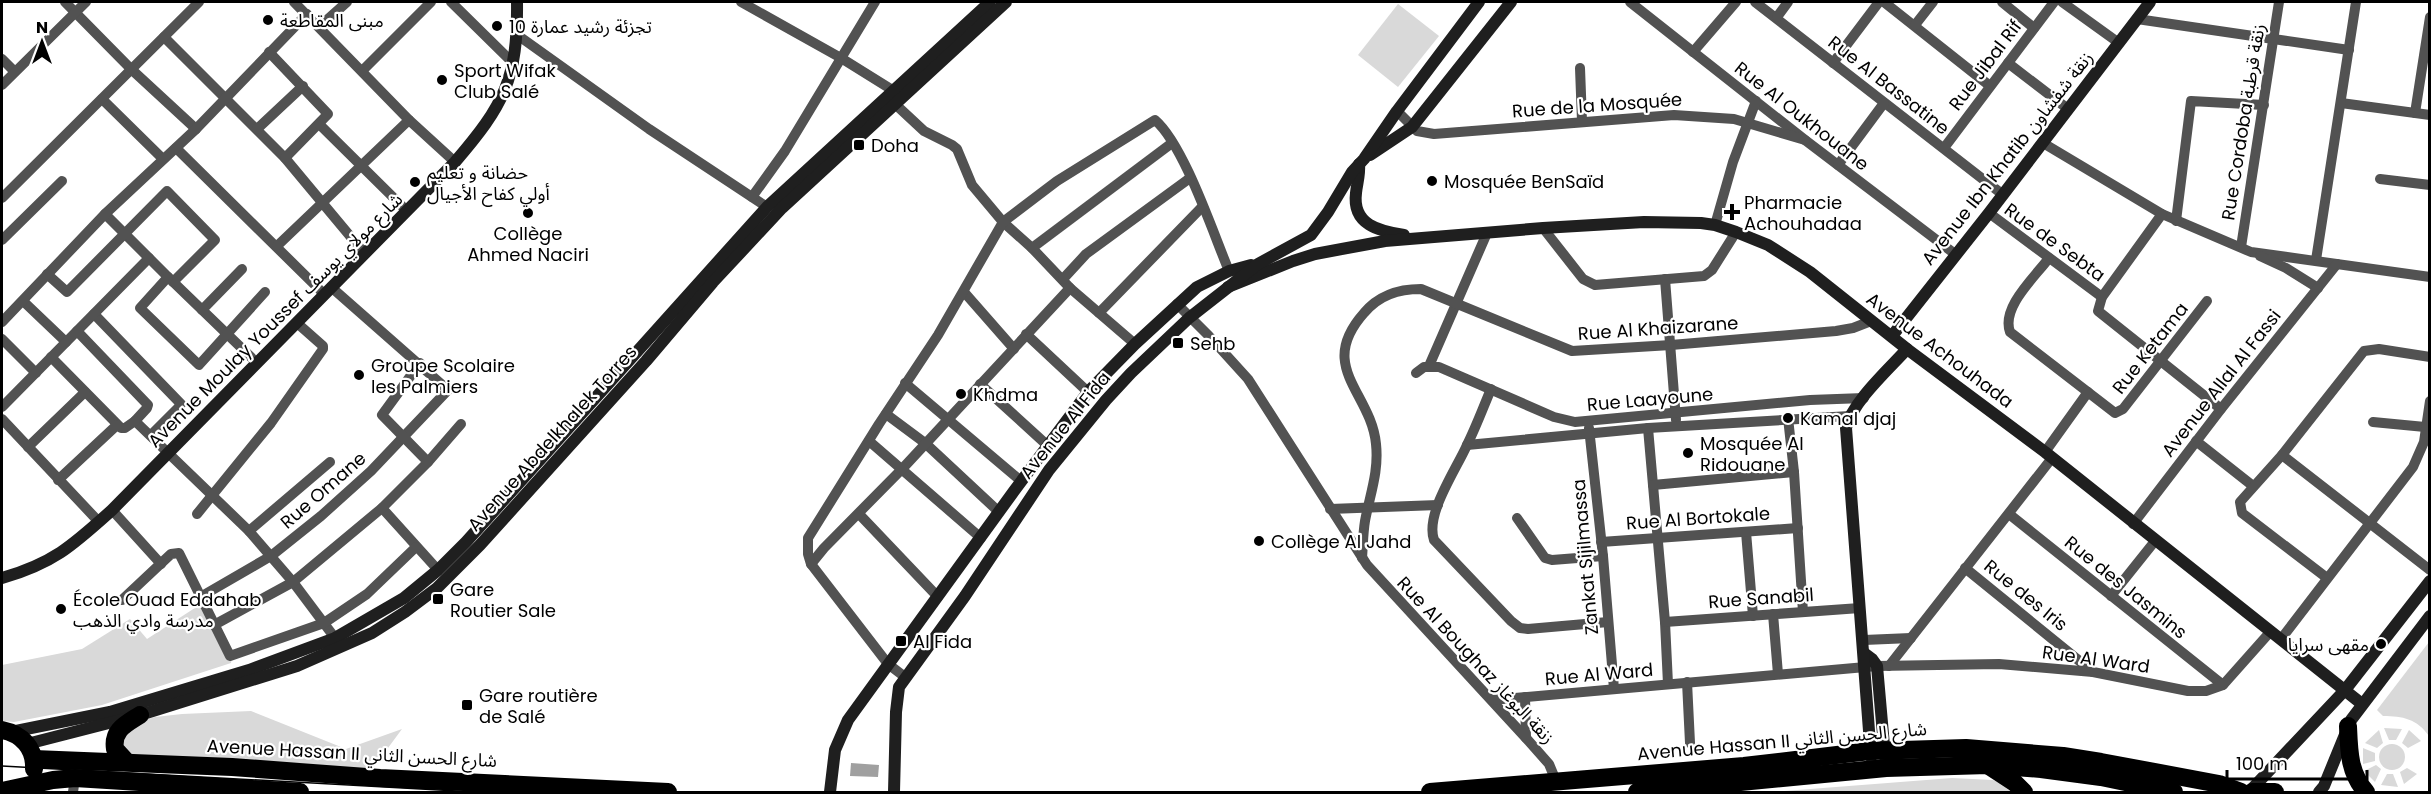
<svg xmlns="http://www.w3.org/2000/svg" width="2431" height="794" font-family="Poppins,'Noto Sans Arabic',sans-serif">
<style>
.green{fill:#d9d9d9}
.water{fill:#a0a0a0}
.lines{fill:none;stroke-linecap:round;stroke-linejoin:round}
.street{stroke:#525252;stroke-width:10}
.secondary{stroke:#1f1f1f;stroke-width:12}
.highway{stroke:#000;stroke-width:18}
.tram{stroke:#000;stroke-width:1.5}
.poi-dot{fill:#000;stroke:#fff;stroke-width:2}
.labels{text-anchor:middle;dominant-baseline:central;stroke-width:4.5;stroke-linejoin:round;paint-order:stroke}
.poi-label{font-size:18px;fill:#000;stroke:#fff;text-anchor:start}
.street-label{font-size:18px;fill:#000;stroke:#fff}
</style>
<rect width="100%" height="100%" fill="#fff"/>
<g class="green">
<path d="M1398 4 1439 36 1398 87 1358 55Z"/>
<path d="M201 604 232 657 231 663 102 705 14 722 2 721V665L82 649 130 619 147 639Z"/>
<path d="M2429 642V736C2417 719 2403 716 2383 716L2377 710Z"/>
<path d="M251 711 346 749 402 729 368 775 124 758 119 738 139 722 155 717 182 714Z"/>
<path d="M2384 728 2402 729 2396 740H2389Z"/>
<path d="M2379 730 2383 743 2377 748 2365 743Z"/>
<path d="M2409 730 2421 741 2408 748 2402 743Z"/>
<circle cx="2392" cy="757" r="13"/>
<path d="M2363 748 2375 753V761L2363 764Z"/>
<path d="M2376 765 2381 769 2375 782 2364 771Z"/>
<path d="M2407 768 2417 774 2404 784 2400 772Z"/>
<path d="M2387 774H2393L2398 787 2381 785Z"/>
<path d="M1952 778 1993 780 2011 787 2014 792H1771Z"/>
</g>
<path class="water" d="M851 763 879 765 878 777 850 776Z"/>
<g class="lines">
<g class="street">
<path d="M65 2 131 69 196 129"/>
<path d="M294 2 409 120 455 162"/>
<path d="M451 2 514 64"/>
<path d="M741 2 841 58 894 91"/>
<path d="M1630 2 1805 140 1955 254"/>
<path d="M1755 2 2002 194"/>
<path d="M1884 2 1990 86"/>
<path d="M2002 2 2034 28"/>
<path d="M2062 2 2119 43"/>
<path d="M1777 17 1788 2"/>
<path d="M2137 19 2349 50"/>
<path d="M1915 25 1933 2"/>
<path d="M319 27 347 2"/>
<path d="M516 34 649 129 767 207"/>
<path d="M164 37 285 158 365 254"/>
<path d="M269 52 328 114 285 158"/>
<path d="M1693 52 1736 2"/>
<path d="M2 59 14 71"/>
<path d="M1833 63 1879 2"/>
<path d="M2008 63 2068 109"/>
<path d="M1580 68 1582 121"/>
<path d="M362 71 431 2"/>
<path d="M2 85 86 2"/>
<path d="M102 99 163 159"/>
<path d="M2341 103 2430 115"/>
<path d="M895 104 924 131 952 145 957 149 972 185 1003 222 1032 248 1070 288 1135 344"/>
<path d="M1397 111 1417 131 1434 134 1674 115 1734 119 1805 140"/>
<path d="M2415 113 2430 17"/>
<path d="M319 124 407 211"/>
<path d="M257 129 303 86"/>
<path d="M2043 143 2162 214 2251 252 2430 277"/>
<path d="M176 148 324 294"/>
<path d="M1944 148 2054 2"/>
<path d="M1838 165 1884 103"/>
<path d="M2380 179 2430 185"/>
<path d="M752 197 785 151 875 2"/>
<path d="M2 198 199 2"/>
<path d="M1989 213 2102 297"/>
<path d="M105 214 168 277 257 363"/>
<path d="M2162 214 2102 297 2098 311 2221 409"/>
<path d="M2176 221 2191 101 2264 105"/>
<path d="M1715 225 1733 162 1756 101"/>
<path d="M1543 228 1583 279 1595 285 1704 276 1712 270 1736 232"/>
<path d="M2 240 62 181"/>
<path d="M277 246 409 120"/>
<path d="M2241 247 2279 2"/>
<path d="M1032 248 1172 143"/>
<path d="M2260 256 2286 268 2318 288"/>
<path d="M2049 258C2035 277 2001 307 2010 332L2115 413 2123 409 2207 301"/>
<path d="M2316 260 2356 2"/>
<path d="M47 274 67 292 167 191 215 240 173 282"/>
<path d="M168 277 140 308 199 365 265 292"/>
<path d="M1063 279 1086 254 1190 178"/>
<path d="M1665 279 1676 420"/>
<path d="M964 292 1014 349"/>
<path d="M23 301 66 342"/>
<path d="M1177 304 1209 336 1248 379 1367 565 1526 738 1549 764 1556 781"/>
<path d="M202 310 242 269"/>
<path d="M1099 313 1202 207"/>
<path d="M94 314 181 404 180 406 151 435"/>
<path d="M2 322 105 214 196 129 307 14"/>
<path d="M77 331 148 405 147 408 135 421 249 531 293 582 335 638"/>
<path d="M1026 334 1088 392"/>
<path d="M2 339 36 373"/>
<path d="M51 357 121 428H125L135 421"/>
<path d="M1429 366 1487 233"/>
<path d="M1416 373 1424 367H1439L1554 417 1575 422 1810 400 1864 398"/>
<path d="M905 383 1021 481"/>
<path d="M980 384 1047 445"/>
<path d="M1491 389C1483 408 1476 427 1467 445 1456 470 1425 514 1434 540L1511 621 1520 628 1528 629 1608 622"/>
<path d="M2 407 149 258"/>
<path d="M886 414 925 443 999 512"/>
<path d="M1788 418 1794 472 1803 612"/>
<path d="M2 419 99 522"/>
<path d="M2373 422 2425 427"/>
<path d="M1589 428 1603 556 1614 689"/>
<path d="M1648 428 1665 622 1668 684"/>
<path d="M869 441 981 538"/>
<path d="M2196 441 2253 486"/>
<path d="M1467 445 1648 428 1850 416"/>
<path d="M28 447 85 392"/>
<path d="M2045 452 2088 392"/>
<path d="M2282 455 2430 570"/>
<path d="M428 462 461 424"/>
<path d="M58 480 117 425"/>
<path d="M1653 485 1794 472"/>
<path d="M382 508 438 570"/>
<path d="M1330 509 1438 505"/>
<path d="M112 510 161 564"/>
<path d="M197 514 271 423 323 349V346L297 323"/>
<path d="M859 514 938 597"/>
<path d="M2009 514 2223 685"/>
<path d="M1517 518 1545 558 1552 560 1603 556"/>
<path d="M2133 524 2221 409 2337 264"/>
<path d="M249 531 330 462"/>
<path d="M1746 532 1753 616"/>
<path d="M1601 542 1798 528"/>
<path d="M1362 558C1363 545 1363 533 1365 521 1370 494 1379 472 1376 444 1371 392 1316 367 1364 313 1379 295 1398 289 1421 289L1572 351 1671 345 1836 331 1853 328 1871 321"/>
<path d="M811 564 824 548 903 468 1070 288"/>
<path d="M1965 568 2093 672"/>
<path d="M2327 578 2242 513 2240 502 2282 455 2364 351 2379 349 2430 357"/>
<path d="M202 596 271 556 321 516 371 471 448 390 331 287"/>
<path d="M2111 596 2155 541"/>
<path d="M122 600 171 554 179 553 230 656 324 623 367 594 416 547"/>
<path d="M1773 614 1778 674"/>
<path d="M1665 622 1860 608"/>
<path d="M214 625 293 582 382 508 428 462 382 415 420 363"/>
<path d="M2281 639 2413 467 2424 442 2430 401"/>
<path d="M1864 640 1911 638"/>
<path d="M1889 666 2052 458"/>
<path d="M905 677 888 664 811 564 808 554V538L879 424 938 335 1003 222 1057 181 1155 120C1184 145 1213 233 1229 271"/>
<path d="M1687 682 1690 743"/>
<path d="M1525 697 1526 738"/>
<path d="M1492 700 1877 666 1999 664 2093 672 2188 691H2206L2223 685 2271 631"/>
<path d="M73 792 75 778"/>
</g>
<g class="secondary">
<path d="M1370 155 1412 127 1511 2"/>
<path d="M1359 164C1360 175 1357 183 1356 193 1352 225 1379 231 1404 235"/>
<path d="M1228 287 1293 261 1315 254 1385 241 1543 228 1644 222 1701 223 1715 225 1736 232 1768 245 1810 272 1907 349 2045 452 2362 704"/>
<path d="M1892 336 1989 213 2150 2"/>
<path d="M2 578C54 563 73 545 112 510L455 162C504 105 518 79 517 2"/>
<path d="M1864 653 1872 659 1877 666 1885 757"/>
<path d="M11 732 110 712 249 670 335 638 404 598 438 570 466 542 767 207 990 2"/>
<path d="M27 744 140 715 297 666 372 633 405 612 437 588 480 545 646 361 713 282 782 208 1006 2"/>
<path d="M1871 757 1846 428C1852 402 1889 369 1907 349"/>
<path d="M830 792 835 750 848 720 1014 491 1088 392 1135 344 1197 287 1229 271 1251 265"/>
<path d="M894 792 896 712 899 687 965 596 1049 470 1106 400 1131 373 1189 318 1258 264 1311 235 1328 212 1352 172 1364 159 1397 111 1479 2"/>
<path d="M2249 792 2345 690 2430 581"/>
<path d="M2319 792 2324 786 2351 720 2430 616"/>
</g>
<g class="highway">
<path d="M2348 726C2349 751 2349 773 2366 792"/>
<path d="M2 730C22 734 35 748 34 769"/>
<path d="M34 759 232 767 380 778 668 792"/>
<path d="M126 761 115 749C112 730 126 724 140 715"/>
<path d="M1989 766 2015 783 2024 792"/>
<path d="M2 791 53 780 75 778 300 792"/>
<path d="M1430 792 1744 766 1870 751 1966 748 2063 756 2101 762 2219 784 2241 792"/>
<path d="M1637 792 1886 768 1988 765 2041 769 2101 777 2174 792"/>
<path d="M2252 792H2275"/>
</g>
<path class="tram" d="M2 766 475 792"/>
</g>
<g class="poi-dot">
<circle cx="268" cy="20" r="6"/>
<circle cx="497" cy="26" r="6"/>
<circle cx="442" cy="80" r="6"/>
<rect x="853" y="139" width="12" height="12" rx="3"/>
<circle cx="1432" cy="181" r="6"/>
<circle cx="415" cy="182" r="6"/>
<path d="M1729 203h6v6h6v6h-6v6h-6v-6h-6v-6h6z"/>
<circle cx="528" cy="213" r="6"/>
<rect x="1172" y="337" width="12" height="12" rx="3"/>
<circle cx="359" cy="375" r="6"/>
<circle cx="961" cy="394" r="6"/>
<circle cx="1788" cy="418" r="6"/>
<circle cx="1688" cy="453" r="6"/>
<circle cx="1259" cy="541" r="6"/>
<rect x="432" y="593" width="12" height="12" rx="3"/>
<circle cx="61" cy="609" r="6"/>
<rect x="895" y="635" width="12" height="12" rx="3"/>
<circle cx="2381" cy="644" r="6"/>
<rect x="461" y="699" width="12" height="12" rx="3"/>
</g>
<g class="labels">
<g class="poi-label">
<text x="280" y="20">مبنى المقاطعة</text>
<text x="509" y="26">تجزئة رشيد عمارة 10</text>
<text x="454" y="70">Sport Wifak<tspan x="454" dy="21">Club Salé</tspan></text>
<text x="871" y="145">Doha</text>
<text x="427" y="172">حضانة و تعليم<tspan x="427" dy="21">أولي كفاح الأجيال</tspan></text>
<text x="1444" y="181">Mosquée BenSaïd</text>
<text x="1744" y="202">Pharmacie<tspan x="1744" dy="21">Achouhadaa</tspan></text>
<text x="528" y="233" text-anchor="middle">Collège<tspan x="528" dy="21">Ahmed Naciri</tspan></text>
<text x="1190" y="343">Sehb</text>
<text x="371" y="365">Groupe Scolaire<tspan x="371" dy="21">les Palmiers</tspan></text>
<text x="973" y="394">Khdma</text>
<text x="1800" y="418">Kamal djaj</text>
<text x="1700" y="443">Mosquée Al<tspan x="1700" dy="21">Ridouane</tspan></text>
<text x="1271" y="541">Collège Al Jahd</text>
<text x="450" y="589">Gare<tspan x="450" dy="21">Routier Sale</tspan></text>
<text x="73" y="599">École Ouad Eddahab<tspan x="73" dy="21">مدرسة وادي الذهب</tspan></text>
<text x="913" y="641">Al Fida</text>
<text x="2369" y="644" text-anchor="end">مقهى سرايا</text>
<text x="479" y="695">Gare routière<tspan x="479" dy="21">de Salé</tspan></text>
</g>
<g class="street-label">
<text transform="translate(1985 65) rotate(-53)">Rue Jibal Rif</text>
<text transform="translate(1889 85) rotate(38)">Rue Al Bassatine</text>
<text transform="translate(1597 105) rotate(-4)">Rue de la Mosquée</text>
<text transform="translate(1802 116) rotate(38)">Rue Al Oukhouane</text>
<text transform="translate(2243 122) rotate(-81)">Rue Cordoba زنقة قرطبة</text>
<text transform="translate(2007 158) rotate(-52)">Avenue Ibn Khatib زنقة شفشاون</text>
<text transform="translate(2055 242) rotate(36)">Rue de Sebta</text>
<text transform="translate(275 320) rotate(-45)">Avenue Moulay Youssef شارع مولاي يوسف</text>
<text transform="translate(1658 328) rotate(-4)">Rue Al Khaizarane</text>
<text transform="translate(2150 348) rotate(-52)">Rue Ketama</text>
<text transform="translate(1940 350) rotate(37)">Avenue Achouhada</text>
<text transform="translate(2221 383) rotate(-52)">Avenue Allal Al Fassi</text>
<text transform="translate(1650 399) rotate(-5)">Rue Laayoune</text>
<text transform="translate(1065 425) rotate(-51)">Avenue Al Fida</text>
<text transform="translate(552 438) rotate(-48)">Avenue Abdelkhalek Torres</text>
<text transform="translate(323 490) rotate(-41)">Rue Omane</text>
<text transform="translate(1698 518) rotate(-4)">Rue Al Bortokale</text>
<text transform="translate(1585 557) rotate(-95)">Zankat Sijilmassa</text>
<text transform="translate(2126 587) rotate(39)">Rue des Jasmins</text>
<text transform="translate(2026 595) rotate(39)">Rue des Iris</text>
<text transform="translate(1761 598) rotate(-4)">Rue Sanabil</text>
<text transform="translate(2096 659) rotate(8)">Rue Al Ward</text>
<text transform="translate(1476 660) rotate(47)">Rue Al Boughaz زنقة البوغاز</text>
<text transform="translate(1599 674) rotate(-5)">Rue Al Ward</text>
<text transform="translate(1782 741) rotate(-5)">Avenue Hassan II شارع الحسن الثاني</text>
<text transform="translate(352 753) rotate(3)">Avenue Hassan II شارع الحسن الثاني</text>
</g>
</g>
<rect width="2431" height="794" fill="none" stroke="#000000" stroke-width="6"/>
<g transform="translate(42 42)" stroke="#ffffff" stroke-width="4.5" paint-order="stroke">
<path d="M0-4.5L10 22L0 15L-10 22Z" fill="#000000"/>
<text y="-9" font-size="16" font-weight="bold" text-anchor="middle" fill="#000000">N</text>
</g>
<path d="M2227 770v9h140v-9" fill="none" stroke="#000000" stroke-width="3"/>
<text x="2236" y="770" font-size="18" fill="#000000" stroke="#ffffff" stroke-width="4.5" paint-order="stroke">100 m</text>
</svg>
